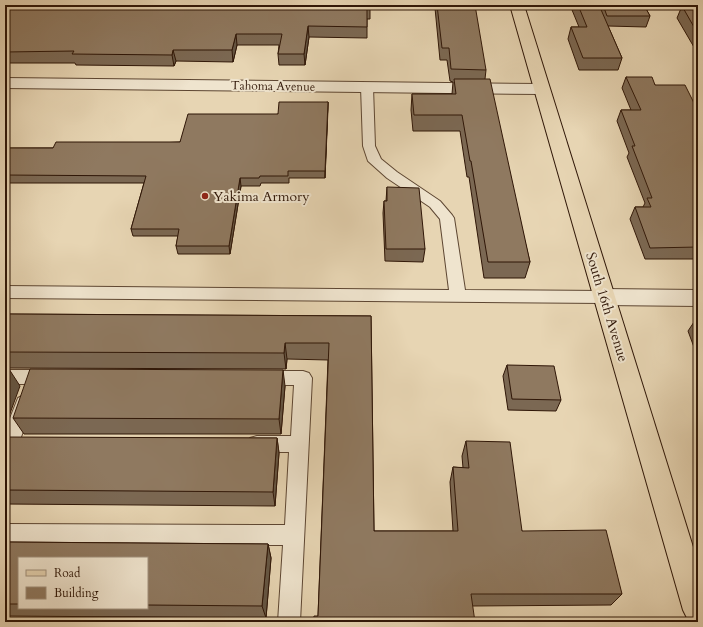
<svg xmlns="http://www.w3.org/2000/svg" width="703" height="627" font-family="Cardo,serif">
<style>
.lines{fill:none;stroke-linecap:round;stroke-linejoin:round}
.lane-casing{stroke:#5d4632;stroke-width:2}
.street-casing{stroke:#5d4632;stroke-width:2}
.primary-casing{stroke:#2f1607;stroke-width:2}
.lane{fill:#efe4ce;fill-rule:evenodd}
.street{fill:#efe4ce;fill-rule:evenodd}
.primary{fill:#e7d5b3;fill-rule:evenodd}
.wall{fill:#7b6853;stroke:#2f1607;fill-rule:evenodd}
.shaded-wall{fill:#645543;stroke:#2f1607}
.building{fill:#8f7960;stroke:#2f1607}
.poi-dot{fill:#8f2418;stroke:#efe4ce;stroke-width:1.5}
.labels{text-anchor:middle;dominant-baseline:central;stroke-width:4;stroke-linejoin:round;paint-order:stroke}
.far-street-label{font-size:12px;fill:#2f1607;stroke:#efe4ce}
.poi-label{font-size:14px;fill:#2f1607;stroke:#efe4ce;text-anchor:start}
.street-label{font-size:14px;fill:#2f1607;stroke:#efe4ce}
</style>
<rect width="100%" height="100%" fill="#e7d5b3"/>
<filter id="stains"><feTurbulence type="fractalNoise" baseFrequency=".005" numOctaves="4"/><feColorMatrix values="0 0 0 0 .2 0 0 0 0 .09 0 0 0 0 .02 0 0 0 .5 -.17"/></filter>
<radialGradient id="worn" r=".72"><stop offset=".6" stop-color="#630" stop-opacity="0"/><stop offset="1" stop-color="#630" stop-opacity=".3"/></radialGradient>
<g class="lines">
<defs>
<g id="lane">
<path d="M367 83 371 84 373 87 375 146 381 159 397 172 440 201 452 215 454 218 465 290 604 291 610 293 612 297 610 301 604 303 5 298V286L449 290 440 219 430 207 387 178 368 161 363 146 361 87 363 84Z"/>
<path d="M5 370H48L54 372 57 377 54 382 48 384H5Z"/>
<path d="M261 371H303L309 373 312 378 300 622H278L283 545 5 544V524L285 525 289 452H257L250 450 248 444 250 438 257 436H291L294 385H261L255 383 252 378 255 373Z"/>
<path d="M24 395 30 398 33 403 14 457 12 463 5 465V431L18 398Z"/>
</g>
<g id="street">
<path d="M5 78 541 84 547 86 549 89 547 92 541 94 5 88Z"/>
<path d="M604 289 698 290V306L604 305 596 303 593 297 596 291Z"/>
</g>
<path id="primary" d="M510 5H524L698 563V622L688 620 683 610Z"/>
</defs>
<use href="#lane" class="lane-casing"/>
<use href="#street" class="street-casing"/>
<use href="#primary" class="primary-casing"/>
<use href="#lane" class="lane"/>
<use href="#street" class="street"/>
<use href="#primary" class="primary"/>
</g>
<g class="wall">
<path d="M5 5H370V19H367V38L309 37 305 65H279L278 54 279 45H237L233 62 176 61 174 66 76 65 75 63H5Z"/>
<path d="M435 5H437L486 70 485 79 530 262 525 278H484L469 177H467L460 131H413L411 110 412 94H452L453 82 450 81 447 60H440L435 8Z"/>
<path d="M570 5H644L650 16 646 27 608 26 622 58 618 70H579L568 39 571 27H579Z"/>
<path d="M685 5H698V54L677 18 682 6H686Z"/>
<path d="M626 77 655 85 698 111V259H645L630 219 635 207H643L645 203 627 157 629 153 617 121 621 110H631L622 88Z"/>
<path d="M328 102 325 178H289V183H261L260 186H241L230 254H178L176 246 178 236H133L131 229 144 183H5V148H53L180 142 278 114Z"/>
<path d="M387 187 425 249 423 262 385 261 383 213 384 201H386Z"/>
<path d="M5 314 371 316 374 531H453L450 482 453 467 463 468 462 456 466 441 522 531 622 594 611 605 473 606 318 616 328 360 287 359 286 369 5 368Z"/>
<path d="M698 316V358L688 331Z"/>
<path d="M507 365 561 400 556 411 508 410 503 376Z"/>
<path d="M285 386 281 434H24L13 418Z"/>
<path d="M5 438H277L279 453 275 506 5 504Z"/>
<path d="M5 542 268 544 271 558 266 618 5 616ZM19 558H147V608H19Z"/>
</g>
<g class="shaded-wall">
<path d="M308 26 309 37 305 65 304 54Z"/>
<path d="M236 34 237 45 233 62 232 50Z"/>
<path d="M173 50 176 61 174 66 172 55Z"/>
<path d="M328 102V109L325 178V171Z"/>
<path d="M240 178 241 186 230 254 229 246Z"/>
<path d="M285 343 287 359 286 369 284 353Z"/>
<path d="M9 369 20 386 5 427V380Z"/>
<path d="M283 370 285 386 281 434 279 419Z"/>
<path d="M277 438 279 453 275 506 273 492Z"/>
<path d="M268 544 271 558 266 618 262 606Z"/>
</g>
<g class="building">
<path d="M5 5H370V8H367V27L308 26 304 54H278L282 34H236L232 50H173L172 55 72 54 74 51 5 52Z"/>
<path d="M437 5H475L486 70 451 69 449 48H442Z"/>
<path d="M578 5H599L622 58H583L571 27H587Z"/>
<path d="M603 5H644L650 16H607Z"/>
<path d="M697 5H698V34L682 6H698Z"/>
<path d="M626 77H652L655 85H685L698 111V247L650 248 635 207H651L647 198H652L632 146H635L621 110H641Z"/>
<path d="M454 79H490L530 262H488L471 161H470L462 115H414L412 94H456Z"/>
<path d="M279 102H328L325 171H288V176H260L259 178H240L229 246H176L179 229H131L146 176 5 175V148H53L56 142H180L188 114H278Z"/>
<path d="M387 187 419 188 425 249H386L384 201H387Z"/>
<path d="M5 314 371 316 374 531H458L453 467 469 468 466 441 510 442 522 531 606 530 622 594H471L475 622H313L314 616H318L329 343H285L284 353 5 352Z"/>
<path d="M507 365 554 366 561 400 512 399Z"/>
<path d="M5 369H9L5 380Z"/>
<path d="M30 369 283 370 279 419 13 418Z"/>
<path d="M5 437 277 438 273 492 5 490Z"/>
<path d="M5 542 268 544 262 606 147 605V558H19V604H5Z"/>
</g>
<circle class="poi-dot" cx="205" cy="196" r="4"/>
<g class="labels">
<g class="far-street-label">
<text transform="translate(273 86) rotate(1)">Tahoma Avenue</text>
</g>
<g class="poi-label">
<text x="213" y="196">Yakima Armory</text>
</g>
<g class="street-label">
<text transform="translate(607 307) rotate(73)">South 16th Avenue</text>
</g>
</g>
<rect width="703" height="627" fill="none" stroke="#e7d5b3" stroke-width="20"/>
<rect x="6" y="6" width="691" height="615" fill="none" stroke="#2f1607" stroke-width="2"/>
<rect x="10" y="10" width="683" height="607" fill="none" stroke="#2f1607"/>
<rect x="18" y="557" width="130" height="52" fill="#efe4ce" stroke="#a2927e"/>
<rect x="26" y="570" width="20" height="6" fill="#e7d5b3" stroke="#a2927e"/>
<text x="54" y="577" font-size="12" fill="#2f1607">Road</text>
<rect x="26" y="587" width="20" height="12" fill="#8f7960" stroke="#a2927e"/>
<text x="54" y="597" font-size="12" fill="#2f1607">Building</text>
<rect width="100%" height="100%" filter="url(#stains)"/>
<rect width="100%" height="100%" fill="url(#worn)"/>
</svg>
